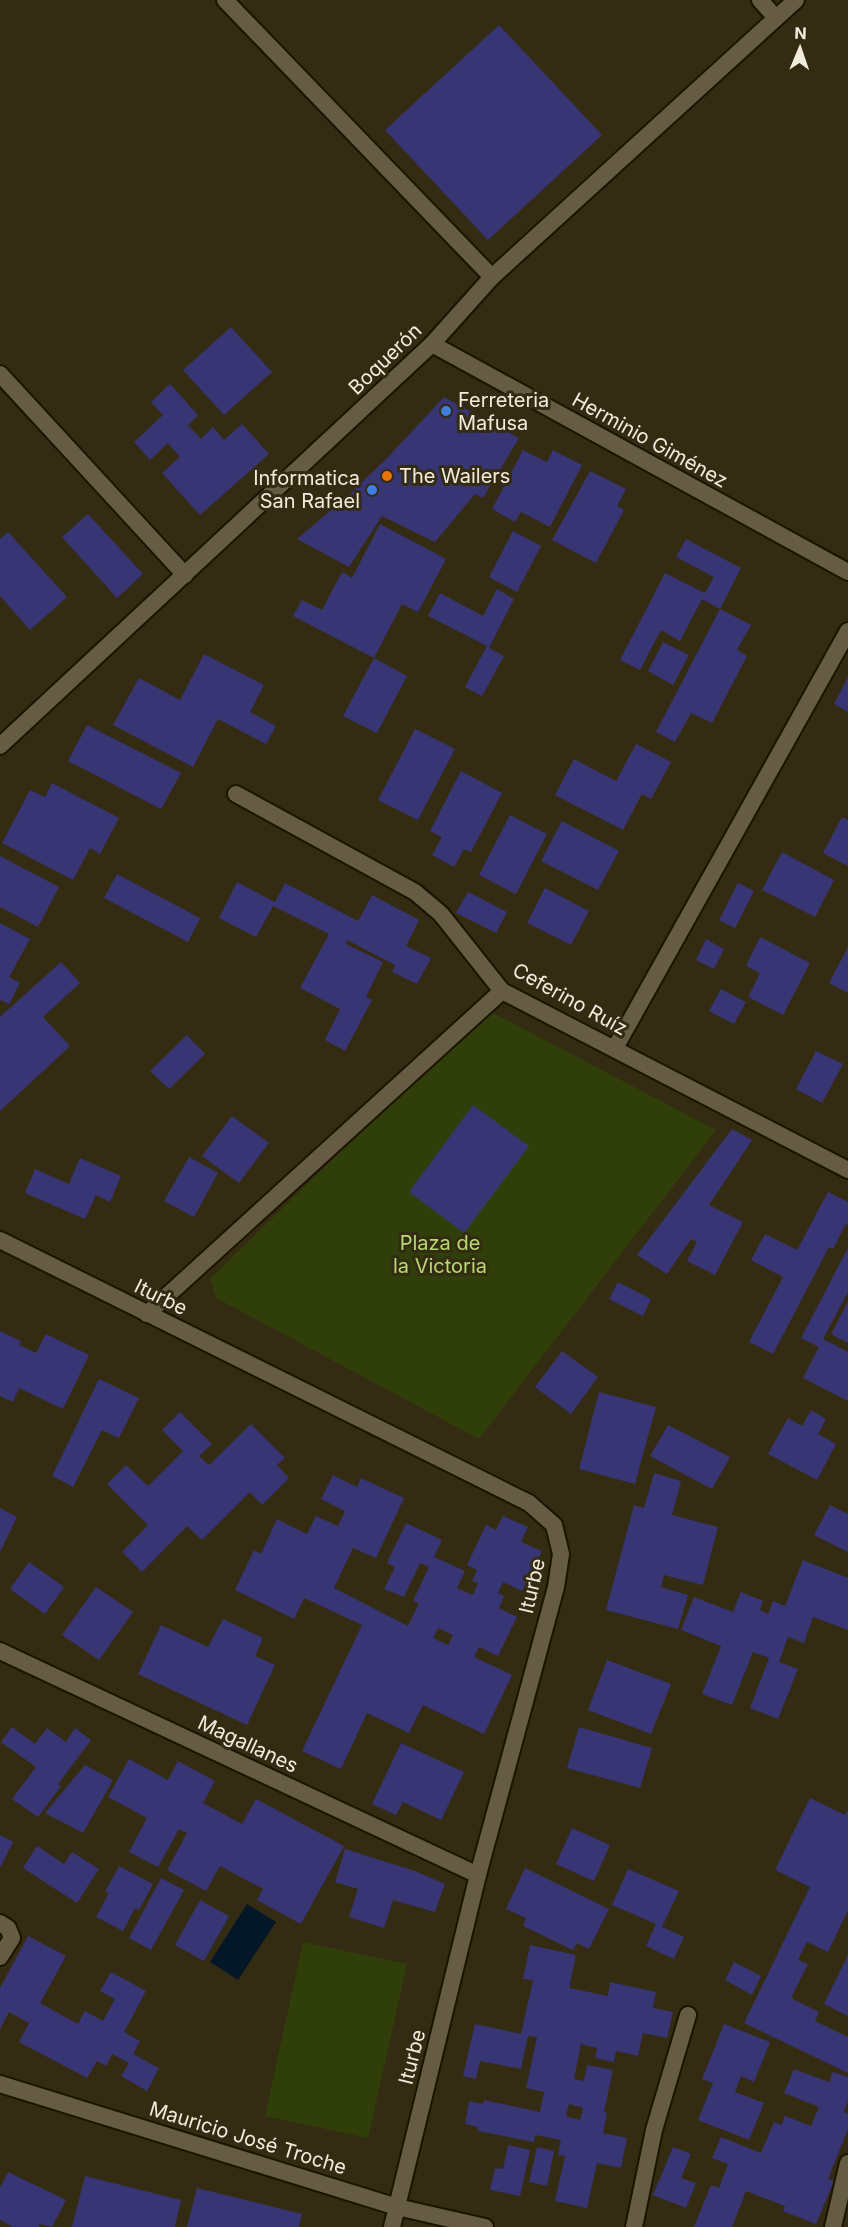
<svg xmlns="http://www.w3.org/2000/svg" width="848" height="2227" font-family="Inter,sans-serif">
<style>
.green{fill:#303f0a}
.water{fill:#041728}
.building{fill:#383575;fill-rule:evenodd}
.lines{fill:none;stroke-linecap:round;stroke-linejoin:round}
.service-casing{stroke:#1c1300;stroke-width:20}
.minor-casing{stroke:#1c1300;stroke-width:20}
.tertiary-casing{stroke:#1c1300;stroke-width:20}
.service{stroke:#665c43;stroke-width:16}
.minor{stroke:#665c43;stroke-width:16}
.tertiary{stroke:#665c43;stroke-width:16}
.shop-dot{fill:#3f7fe0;stroke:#342b13;stroke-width:2}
.food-dot{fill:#e8710a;stroke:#342b13;stroke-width:2}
.labels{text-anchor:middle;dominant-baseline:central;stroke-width:6;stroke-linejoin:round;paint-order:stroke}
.street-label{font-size:20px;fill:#f2ecdd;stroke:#342b13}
.poi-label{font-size:20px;fill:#f2ecdd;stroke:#342b13;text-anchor:start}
.park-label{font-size:20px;fill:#b6d971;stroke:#342b13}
</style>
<rect width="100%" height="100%" fill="#342b13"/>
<g class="green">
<path d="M493 1013 716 1130 479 1439 216 1298 210 1279 481 1014Z"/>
<path d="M303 1942 407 1964 368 2138 265 2116Z"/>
</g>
<path class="water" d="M247 1904 276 1922 238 1980 210 1962Z"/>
<g class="building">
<path d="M499 25 602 135 488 240 385 130Z"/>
<path d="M231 327 272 372 224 415 183 370Z"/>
<path d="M170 384 198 415 188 425 201 439 213 427 224 440 242 424 269 454 200 515 162 473 180 457 168 443 150 460 134 442 163 415 151 402Z"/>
<path d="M444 397 519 438 483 498 475 494 435 542 382 516 349 567 297 539 348 496 389 456Z"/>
<path d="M523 450 547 462 553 450 582 465 550 527 521 512 515 522 492 509Z"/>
<path d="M590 471 626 489 617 506 624 510 596 563 552 540Z"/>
<path d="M88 514 143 574 117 598 62 537Z"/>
<path d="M380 524 446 559 418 612 402 604 374 658 293 616 302 600 322 610 342 572 352 578Z"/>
<path d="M513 531 541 546 517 592 489 577Z"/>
<path d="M8 532 67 597 30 630 0 596V539Z"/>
<path d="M686 539 741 568 720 609 702 599 680 641 661 630 640 670 620 660 665 573 705 593 714 577 676 557Z"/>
<path d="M497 589 514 599 489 648 504 656 482 696 465 687 487 646 428 616 440 593 483 616Z"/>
<path d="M720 609 751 625 737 650 747 656 712 723 691 713 675 742 656 732Z"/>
<path d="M663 642 689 655 673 685 648 671Z"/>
<path d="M204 654 264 685 250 712 276 726 266 744 218 719 193 767 113 725 139 678 180 700Z"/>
<path d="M374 658 407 676 377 733 343 716Z"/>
<path d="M848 677V712L834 704Z"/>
<path d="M87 725 181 773 161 809 68 761Z"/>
<path d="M415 729 455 749 418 820 378 800Z"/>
<path d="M636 744 671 762 651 799 642 794 623 830 555 795 574 759 616 781Z"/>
<path d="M461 771 502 793 471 852 464 849 454 867 432 855 442 837 430 831Z"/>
<path d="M52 783 119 818 100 854 90 848 73 880 2 843 30 790 45 797Z"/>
<path d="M510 815 547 834 516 894 479 875Z"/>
<path d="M842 817 848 820V866L823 853Z"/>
<path d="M562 821 619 851 598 890 541 861Z"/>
<path d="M782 852 834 880 815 917 762 890Z"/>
<path d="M0 856 59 887 38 927 0 907Z"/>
<path d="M117 874 200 918 188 942 104 898Z"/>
<path d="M237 882 275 902 285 883 358 921 372 895 419 920 406 946 431 958 417 984 392 972 395 965 347 940 346 944 383 962 366 997 372 1000 345 1051 325 1040 340 1009 300 988 329 934 273 906 256 937 219 918Z"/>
<path d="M738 883 754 891 735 928 719 920Z"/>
<path d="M545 888 589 911 571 945 527 923Z"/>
<path d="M468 892 507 912 496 933 456 913Z"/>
<path d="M0 923 30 939 9 977 20 983 9 1004 0 1000Z"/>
<path d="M760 937 810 963 783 1015 748 997 760 973 746 966Z"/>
<path d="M706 939 724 949 714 969 696 960Z"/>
<path d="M848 947V993L829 983Z"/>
<path d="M61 962 80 983 43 1017 70 1046 0 1111V1017Z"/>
<path d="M721 989 746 1002 734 1024 709 1011Z"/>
<path d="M187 1035 205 1054 169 1089 150 1071Z"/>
<path d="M816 1051 843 1064 822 1103 796 1089Z"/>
<path d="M473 1105 529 1146 464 1233 409 1192Z"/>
<path d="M232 1116 269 1143 239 1183 202 1156Z"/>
<path d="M732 1129 752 1140 709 1205 743 1222 715 1275 687 1261 697 1242 691 1239 667 1274 637 1255Z"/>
<path d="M189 1157 218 1173 194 1217 164 1201Z"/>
<path d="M80 1158 121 1176 110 1202 96 1195 85 1219 25 1193 35 1169 69 1184Z"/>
<path d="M828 1192 848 1202V1225L846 1224 833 1249 829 1247 773 1354 749 1342 783 1277 751 1260 765 1234 797 1250Z"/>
<path d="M848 1248V1292L823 1339 848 1352V1401L803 1378 819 1347 801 1338Z"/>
<path d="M618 1282 651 1299 643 1316 609 1299Z"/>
<path d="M848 1301V1343L831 1334Z"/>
<path d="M0 1331 21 1341 19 1345 36 1353 46 1334 89 1355 63 1409 19 1388 13 1402 0 1396Z"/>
<path d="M562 1351 598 1377 571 1414 535 1387Z"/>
<path d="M99 1379 139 1398 119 1438 102 1430 73 1487 52 1476Z"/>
<path d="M599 1392 656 1407 635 1484 579 1469Z"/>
<path d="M811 1410 826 1419 818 1434 836 1444 817 1480 768 1454 788 1418 802 1426Z"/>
<path d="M180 1412 212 1444 199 1456 209 1465 251 1424 285 1458 277 1465 289 1478 262 1505 250 1492 202 1540 187 1526 142 1572 122 1552 148 1525 107 1484 126 1465 148 1486 183 1451 162 1430Z"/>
<path d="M668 1425 730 1457 712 1489 650 1456Z"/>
<path d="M654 1473 681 1481 672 1515 718 1527 703 1585 664 1575 661 1587 688 1595 678 1629 606 1610 634 1505 644 1508Z"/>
<path d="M333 1475 357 1487 361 1478 404 1498 376 1558 353 1548 334 1588 408 1626 419 1603 413 1601 429 1567 420 1563 404 1597 384 1589 395 1567 387 1563 406 1523 442 1540 434 1557 465 1571 457 1588 473 1595 478 1583 472 1581 477 1570 467 1565 486 1525 496 1530 503 1516 528 1527 521 1542 542 1551 522 1591 503 1582 498 1593 504 1596 499 1608 517 1617 498 1656 479 1647 474 1657 512 1675 484 1734 423 1705 409 1733 367 1713 341 1769 302 1751 362 1625 304 1598 294 1619 235 1590 254 1550 261 1554 277 1519 307 1534 316 1516 338 1526 345 1511 321 1499ZM438 1628 453 1635 448 1645 433 1638Z"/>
<path d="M830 1505 848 1514V1552L814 1535Z"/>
<path d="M0 1508 17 1517 0 1552Z"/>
<path d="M803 1560 848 1578V1630L813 1617 804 1643 788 1637 779 1662 798 1669 778 1719 750 1708 769 1658 753 1652 732 1705 702 1694 721 1646 681 1630 694 1597 733 1612 741 1592 763 1601 760 1610 768 1614 773 1601 785 1606Z"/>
<path d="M29 1562 64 1587 45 1614 10 1589Z"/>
<path d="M96 1587 133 1612 99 1660 62 1635Z"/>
<path d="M223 1619 263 1638 255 1656 275 1665 247 1725 138 1674 161 1625 208 1647Z"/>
<path d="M607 1660 671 1684 651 1734 588 1710Z"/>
<path d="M12 1727 35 1744 47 1728 66 1742 75 1728 91 1740 58 1784 61 1786 38 1817 12 1799 36 1767 1 1742Z"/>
<path d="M579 1727 652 1748 640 1788 567 1768Z"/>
<path d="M401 1743 464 1772 441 1820 403 1802 396 1815 372 1804Z"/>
<path d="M129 1759 168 1780 178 1761 215 1781 203 1803 242 1824 256 1799 344 1846 301 1924 257 1900 263 1889 220 1866 206 1891 167 1870 187 1833 179 1829 158 1867 129 1852 147 1818 108 1797Z"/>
<path d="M85 1765 113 1780 83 1833 45 1813Z"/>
<path d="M810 1798 845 1815 848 1810V1910L828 1952 807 1942 798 1960 808 1964 791 1998 819 2012 815 2021 848 2037V2073L744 2023 810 1887 775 1870Z"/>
<path d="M572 1828 610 1845 594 1881 556 1864Z"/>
<path d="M0 1835 13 1842 0 1868Z"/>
<path d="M37 1846 64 1864 72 1852 99 1869 77 1903 23 1868Z"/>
<path d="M345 1849 415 1871 445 1884 435 1912 393 1900 384 1928 349 1917 358 1889 335 1882Z"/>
<path d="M119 1866 153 1884 139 1910 135 1908 123 1931 96 1917 109 1893 105 1892Z"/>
<path d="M525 1868 609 1909 589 1949 577 1943 573 1950 523 1926 526 1918 506 1909Z"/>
<path d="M628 1869 679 1891 662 1927 684 1937 674 1959 646 1946 656 1924 612 1905Z"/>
<path d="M161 1878 184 1890 151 1950 129 1938Z"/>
<path d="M200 1900 229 1916 204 1961 175 1945Z"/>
<path d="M28 1936 66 1956 40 2003 78 2024 85 2011 103 2021 115 1999 100 1991 111 1972 146 1991 124 2032 140 2041 133 2054 159 2068 147 2091 121 2076 129 2063 112 2054 106 2066 97 2061 87 2078 19 2042 29 2023 9 2012 0 2029V1988Z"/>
<path d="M530 1945 576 1955 569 1988 608 1996 610 1982 656 1992 653 2008 673 2012 667 2038 643 2033 638 2056 616 2051 614 2062 595 2058 597 2048 581 2044 574 2079 584 2081 587 2065 613 2070 604 2112 607 2113 603 2133 627 2138 621 2168 597 2163 587 2208 555 2201 565 2156 558 2155 561 2140 535 2135 534 2142 478 2131V2127L465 2124 469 2101 483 2104 484 2100 540 2112 544 2092 526 2088 537 2037 528 2036 521 2069 480 2061 476 2079 463 2076 475 2024 521 2034 533 1980 523 1979ZM569 2104 583 2108 580 2120 566 2116Z"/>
<path d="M848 1955V2016L824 2004Z"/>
<path d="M734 1962 761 1976 752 1995 725 1980Z"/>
<path d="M724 2024 770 2042 754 2082 741 2076 735 2092 764 2103 749 2140 698 2120 713 2083 702 2079Z"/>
<path d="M794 2069 829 2082 833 2072 848 2077V2101L844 2112 848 2114V2129L828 2179 834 2181 816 2224 783 2211 785 2206 746 2191 732 2227H694L711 2185 719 2188 728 2164 712 2158 721 2137 761 2153 774 2122 781 2125 785 2116 811 2126 819 2107 784 2093Z"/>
<path d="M508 2145 530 2150 520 2196 490 2190 495 2168 503 2169Z"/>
<path d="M537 2147 554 2151 547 2186 529 2182Z"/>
<path d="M673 2147 691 2154 681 2178 696 2183 686 2208 653 2195Z"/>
<path d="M8 2172 66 2200 52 2227 40 2224 39 2227H13L0 2220V2188Z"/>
<path d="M85 2176 181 2200 175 2227H72Z"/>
<path d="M197 2188 302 2214 299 2227H187Z"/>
</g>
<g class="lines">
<defs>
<g id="service">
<path d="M236 794 415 892 441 914 502 991"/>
<path d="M634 2227 654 2130 688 2015"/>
<path d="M833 2227 848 2163"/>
</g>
<g id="minor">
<path d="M225 0 492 277"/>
<path d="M760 0 776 18"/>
<path d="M432 344 848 572"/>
<path d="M0 374 185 575"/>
<path d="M615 1048 848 631"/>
<path d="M0 1240 529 1503 554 1525 561 1554 556 1587 478 1875 392 2227"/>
<path d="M147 1314 502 991 848 1170"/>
<path d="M0 1651 478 1875"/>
<path d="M0 1923 8 1928 12 1938 0 1957"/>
<path d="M0 2084 397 2207 485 2227"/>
</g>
<path id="tertiary" d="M0 746 432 344 492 277 796 0"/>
</defs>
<use href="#service" class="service-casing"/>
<use href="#minor" class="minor-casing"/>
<use href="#tertiary" class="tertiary-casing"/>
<use href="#service" class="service"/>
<use href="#minor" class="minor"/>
<use href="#tertiary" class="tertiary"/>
</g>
<g class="shop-dot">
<circle cx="446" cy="411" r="6"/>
<circle cx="372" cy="490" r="6"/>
</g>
<circle class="food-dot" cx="387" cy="476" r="6"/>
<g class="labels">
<g class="street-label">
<text transform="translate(385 359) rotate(-44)">Boquerón</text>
<text transform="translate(650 440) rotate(29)">Herminio Giménez</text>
<text transform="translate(570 999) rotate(29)">Ceferino Ruíz</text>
<text transform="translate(161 1297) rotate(26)">Iturbe</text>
<text transform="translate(532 1586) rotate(-77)">Iturbe</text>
<text transform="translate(248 1744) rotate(25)">Magallanes</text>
<text transform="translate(412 2057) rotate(-76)">Iturbe</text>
<text transform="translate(248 2138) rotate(17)">Mauricio José Troche</text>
</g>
<g class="poi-label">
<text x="458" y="400">Ferreteria<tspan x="458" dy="23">Mafusa</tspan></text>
<text x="399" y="476">The Wailers</text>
<text x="360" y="478" text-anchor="end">Informatica<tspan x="360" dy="23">San Rafael</tspan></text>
</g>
<g class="park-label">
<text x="440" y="1243">Plaza de<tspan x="440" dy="23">la Victoria</tspan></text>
</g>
</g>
<g transform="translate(800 48) rotate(2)" stroke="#342b13" stroke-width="4.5" paint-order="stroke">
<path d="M0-4.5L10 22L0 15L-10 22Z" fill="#f2ecdd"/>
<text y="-9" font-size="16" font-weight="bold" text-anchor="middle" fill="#f2ecdd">N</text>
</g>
</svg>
